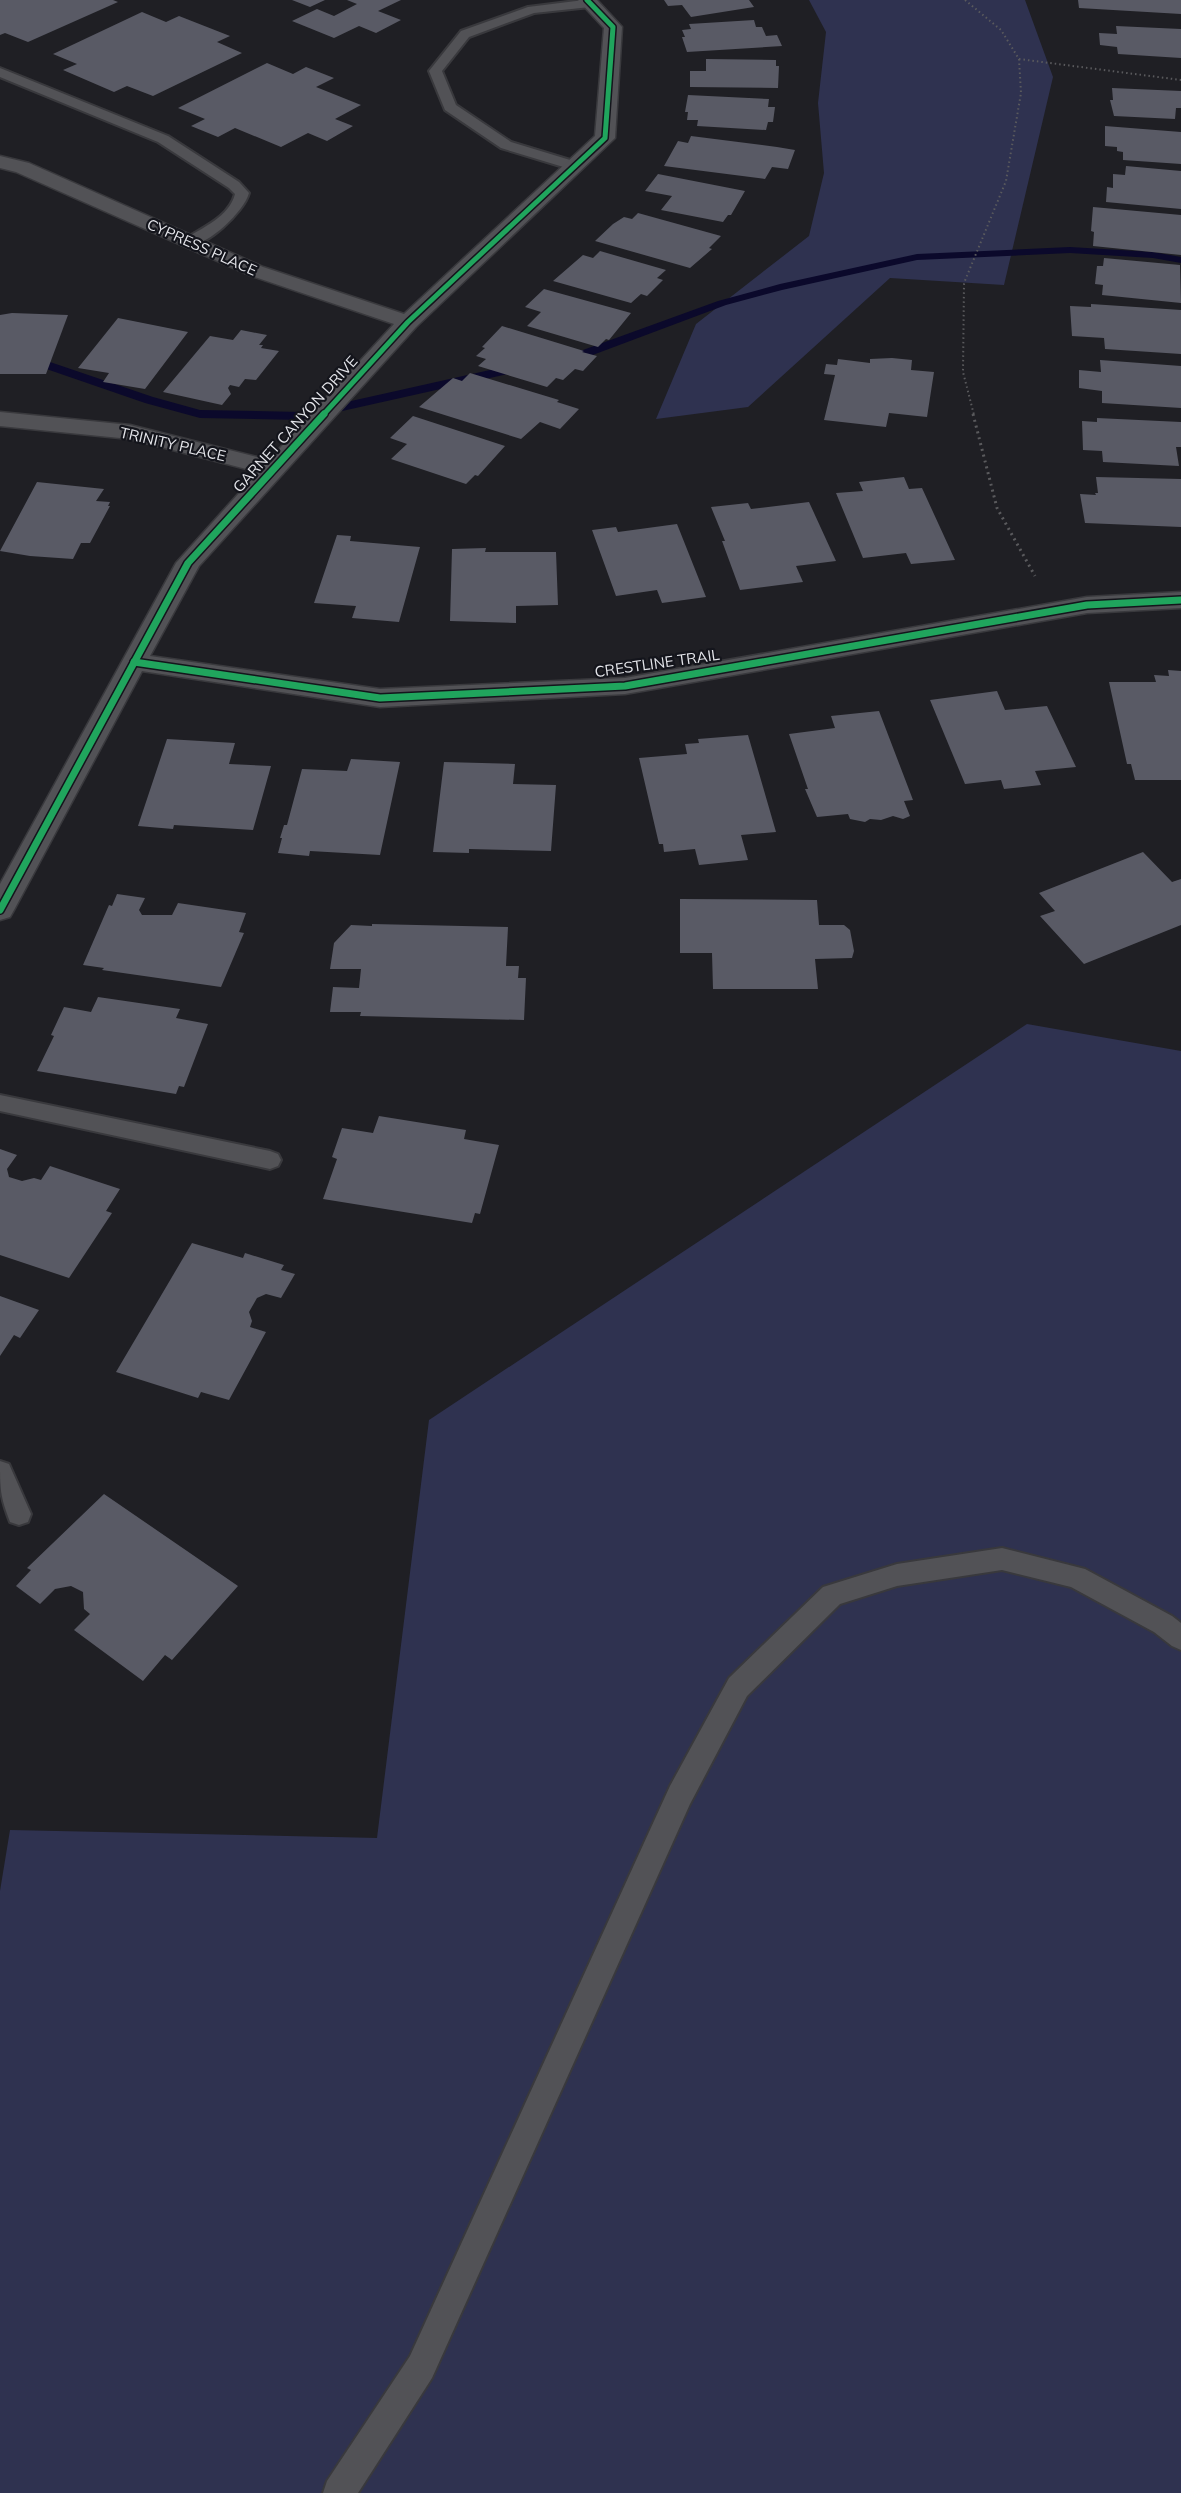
<svg xmlns="http://www.w3.org/2000/svg" width="1181" height="2493" font-family="Mulish,sans-serif">
<style>
.green{fill:#2f3250}
.lines{fill:none;stroke-linecap:round;stroke-linejoin:round}
.stream{fill:#0b092b;fill-rule:evenodd}
.building{fill:#595a65}
.service-casing{stroke:#39393d;stroke-width:4}
.minor-casing{stroke:#39393d;stroke-width:3}
.path-far1{stroke:#5a5a5d;stroke-width:2;stroke-dasharray:1.5 3;stroke-linecap:butt}
.path{stroke:#5a5a5d;stroke-width:3;stroke-dasharray:2 4;stroke-linecap:butt}
.service{fill:#525256;fill-rule:evenodd}
.minor{fill:#525256;fill-rule:evenodd}
.cycleway-far1-casing{stroke:#14151c;stroke-width:8}
.cycleway-casing{stroke:#14151c;stroke-width:10}
.cycleway-far1{stroke:#20a55d;stroke-width:5}
.cycleway{stroke:#20a55d;stroke-width:7}
.labels{text-anchor:middle;dominant-baseline:central;stroke-width:4.5;stroke-linejoin:round;paint-order:stroke}
.far-street-label{font-size:15px;fill:#e5e6eb;stroke:#14151c}
</style>
<rect width="100%" height="100%" fill="#1f1f24"/>
<g class="green">
<path d="M809 0H1025L1053 77 1004 285 890 278 748 407 656 419 696 324 809 236 824 173 818 103 826 32Z"/>
<path d="M1027 1024 1181 1051V2493H0V1891L10 1830 377 1838 429 1420Z"/>
</g>
<g class="lines">
<g class="stream">
<path d="M1070 247 1153 252 1181 257V263L1153 258 1070 253 917 260 782 290 726 305 590 356 562 362 556 358 558 355 583 350 718 301 780 284 917 254Z"/>
<path d="M0 345 153 397 200 410 302 412 521 363 527 367 521 371 302 420 200 418 145 403 0 353Z"/>
</g>
</g>
<g class="building">
<path d="M0 0H113L118 2 28 42 5 33 0 35Z"/>
<path d="M292 0H325L310 7Z"/>
<path d="M347 0H401L378 11 401 20 376 33 359 26 334 38 292 21 317 9 334 16 357 4Z"/>
<path d="M664 0H749L754 7 691 17 682 5 668 6Z"/>
<path d="M1078 0H1181V14L1079 8Z"/>
<path d="M142 12 166 22 179 16 230 36 217 42 242 53 153 96 127 86 114 92 63 70 77 64 53 54Z"/>
<path d="M754 20 756 27H762L766 36 777 35 782 46 687 52 682 37H685L682 30 691 29 689 24Z"/>
<path d="M1116 26 1181 29V58L1118 54 1117 47 1100 45 1099 33 1117 34Z"/>
<path d="M706 59 776 60V66H779L778 88 690 87V71H706Z"/>
<path d="M267 63 293 74 306 67 334 78 316 87 361 105 335 119 353 126 327 141 308 133 281 147 235 128 218 137 191 126 205 119 178 108Z"/>
<path d="M1112 88 1181 91V108H1176L1175 119 1114 116 1110 100H1113Z"/>
<path d="M688 95 769 99 768 107H775L773 122H768L766 130 697 126 698 120H687L688 112H685Z"/>
<path d="M1105 126 1181 132V164L1123 160V152L1117 151V147L1105 146Z"/>
<path d="M691 136 777 147 795 150 788 169 772 167 765 179 664 166 678 141 688 143Z"/>
<path d="M1126 166 1181 171V209L1106 202 1107 187 1113 188V174L1125 175Z"/>
<path d="M658 174 745 191 731 215H728L723 222 661 210 672 196 645 191Z"/>
<path d="M1093 207 1181 215V255L1093 246 1094 232 1091 231Z"/>
<path d="M638 213 721 236 709 248 712 249 690 268 595 241 613 224 624 217 632 219Z"/>
<path d="M600 251 666 270 657 278 663 280 647 296 641 294 631 303 553 281 583 255 593 258Z"/>
<path d="M1104 258 1180 265 1181 303 1102 295 1103 285 1095 284 1097 266H1103Z"/>
<path d="M544 289 631 313 609 340 606 339 598 347 527 326 541 312 525 307Z"/>
<path d="M1091 304 1181 310V354L1105 349 1104 338 1072 336 1070 306 1091 307Z"/>
<path d="M12 313 68 315 46 374H0V315Z"/>
<path d="M118 318 188 332 145 389 103 382 109 373 78 368Z"/>
<path d="M502 326 584 351 582 352 597 356 583 371 575 369 563 380 556 378 547 387 478 366 486 359 476 356 485 348 482 347Z"/>
<path d="M241 330 267 335 259 345H263L261 348 279 351 256 380 245 379 239 387 230 385 228 388 231 394 222 405 163 392 210 336 233 340Z"/>
<path d="M892 358 912 360 911 370 934 372 927 417 889 413 886 427 824 420 835 375 824 374 826 364 837 365 838 359 870 363V359Z"/>
<path d="M1100 360 1181 366V408L1102 403V391L1079 388V370L1101 372Z"/>
<path d="M470 373 559 400 557 402 579 409 560 429 540 422 521 439 419 407 453 378 462 381Z"/>
<path d="M413 416 505 446 478 476 475 475 466 484 391 459 407 444 390 438Z"/>
<path d="M1097 418 1181 422V447H1176L1179 466 1103 462 1102 451 1083 450 1082 421 1097 422Z"/>
<path d="M904 477 909 489 922 488 955 560 911 564 906 553 863 558 836 493 863 491 859 482Z"/>
<path d="M1096 477 1181 479V527L1085 523 1080 494 1096 495 1095 493H1098Z"/>
<path d="M37 482 104 489 96 501 110 502 108 506H110L90 543H81L73 559 30 556 0 551Z"/>
<path d="M809 502 836 561 796 566 803 582 740 590 722 541H725L711 507 748 503 751 509Z"/>
<path d="M677 524 706 597 662 603 657 590 616 596 592 530 616 527 618 532Z"/>
<path d="M337 535 351 536 350 541 420 547 399 622 352 618 356 606 314 603Z"/>
<path d="M486 548 485 552H556L558 605 516 606V623L450 621 452 549Z"/>
<path d="M1168 670 1181 671V780H1135L1131 764H1127L1109 682H1156L1154 675 1169 676Z"/>
<path d="M997 691 1005 710 1047 706 1076 767 1035 771 1041 785 1004 789 1001 780 965 784 930 700Z"/>
<path d="M879 711 913 800 904 801 910 816 903 819 893 816 881 820 870 819 865 822 850 819 848 814 817 817 805 789H808L789 734 835 728 831 716Z"/>
<path d="M748 735 776 832 741 835 748 860 699 865 695 849 664 852 663 844H659L639 758 687 754 685 744 699 743 698 739Z"/>
<path d="M167 739 235 743 229 764 271 766 253 830 174 825 173 829 138 826Z"/>
<path d="M351 759 400 762 380 855 310 851 309 856 278 853 282 838H280L284 825H287L302 769 347 771Z"/>
<path d="M444 762 515 764 513 784 556 785 551 851 469 849V853L433 852Z"/>
<path d="M1143 852 1172 882 1181 879V925L1084 964 1040 916 1055 911 1039 893Z"/>
<path d="M117 894 145 898 139 910 142 915H172L178 903 246 913 239 932 244 933 221 987 102 970 104 968 83 965 109 905 112 906Z"/>
<path d="M680 899 817 900 819 925H844L850 930 854 951 852 958 815 959 818 989H713L712 953H680Z"/>
<path d="M372 924 508 927 506 966H519L518 978H526L524 1020 360 1016 361 1012H330L333 987 359 988 361 969H330L334 943 351 925 372 926Z"/>
<path d="M98 997 180 1009 176 1018 208 1024 184 1087 179 1086 176 1094 37 1071 54 1036 51 1035 64 1007 91 1012Z"/>
<path d="M379 1116 466 1130 464 1139 499 1145 480 1214 475 1213 472 1223 323 1199 337 1159 332 1157 342 1128 373 1133Z"/>
<path d="M0 1149 17 1155 7 1169 9 1177 22 1181 34 1178 41 1180 50 1166 120 1189 106 1211 112 1213 69 1278 0 1255Z"/>
<path d="M192 1243 243 1258 245 1253 284 1265 281 1270 295 1274 281 1298 266 1294 257 1298 249 1312 252 1321 250 1327 266 1332 229 1400 201 1392 198 1398 116 1372Z"/>
<path d="M0 1296 39 1310 20 1338 14 1335 0 1356Z"/>
<path d="M104 1494 238 1586 172 1660 165 1655 143 1681 74 1630 90 1614 84 1609 83 1592 71 1586 55 1589 40 1604 16 1586 31 1570 27 1568Z"/>
</g>
<g class="lines">
<defs>
<g id="service">
<path d="M584 0H594L596 3 590 7 534 13 469 37 442 71 456 105 511 142 580 163 582 166 580 169H570L501 148 445 110 429 71 461 31 528 7Z"/>
<path d="M0 68 168 136 239 182 249 193C244 212 204 250 185 245L183 242 185 239C203 227 229 217 235 194L229 188 158 142 0 77Z"/>
<path d="M0 1095 270 1151 278 1154 281 1160 278 1166 270 1169 0 1111Z"/>
<path d="M0 1461 9 1464 31 1514 28 1522 19 1525 10 1522C0 1496 0 1489 0 1461Z"/>
<path d="M1002 1548 1085 1569 1172 1616 1181 1623V1650L1172 1646 1154 1632 1071 1587 1002 1570 897 1586 840 1604 747 1696 690 1804 432 2378 358 2493H323L327 2481 410 2356 670 1786 729 1678 823 1587 897 1564Z"/>
</g>
<path id="minor" d="M578 0H597L622 27 615 138 416 327 199 566 150 656 380 689 625 678 1087 597 1181 592V608L1087 613 625 694 380 707 142 671 14 910 10 917 0 920V884L176 563 258 472 130 439 0 426V412L130 425 269 460 394 324 249 275 16 172 0 168V156L29 163 263 267 404 314 595 136 604 28Z"/>
</defs>
<use href="#service" class="service-casing"/>
<use href="#minor" class="minor-casing"/>
<g class="path-far1">
<path d="M965 0 1001 30 1019 59 1021 93 1006 181 964 283 963 372 974 415"/>
<path d="M1019 59 1181 80"/>
</g>
<path class="path" d="M973 414 997 508 1035 576"/>
<use href="#service" class="service"/>
<use href="#minor" class="minor"/>
<defs>
<path id="cycleway-far1" d="M323 415 408 322 605 138 613 27 587 0"/>
<g id="cycleway">
<path d="M134 662 380 698 625 686 1087 605 1181 600"/>
<path d="M0 910 188 563 324 414"/>
</g>
</defs>
<use href="#cycleway-far1" class="cycleway-far1-casing"/>
<use href="#cycleway" class="cycleway-casing"/>
<use href="#cycleway-far1" class="cycleway-far1"/>
<use href="#cycleway" class="cycleway"/>
</g>
<g class="labels">
<g class="far-street-label">
<text transform="translate(202 247) rotate(24)">CYPRESS PLACE</text>
<text transform="translate(295 424) rotate(-48)">GARNET CANYON DRIVE</text>
<text transform="translate(173 444) rotate(13)">TRINITY PLACE</text>
<text transform="translate(657 663) rotate(-8)">CRESTLINE TRAIL</text>
</g>
</g>
</svg>
